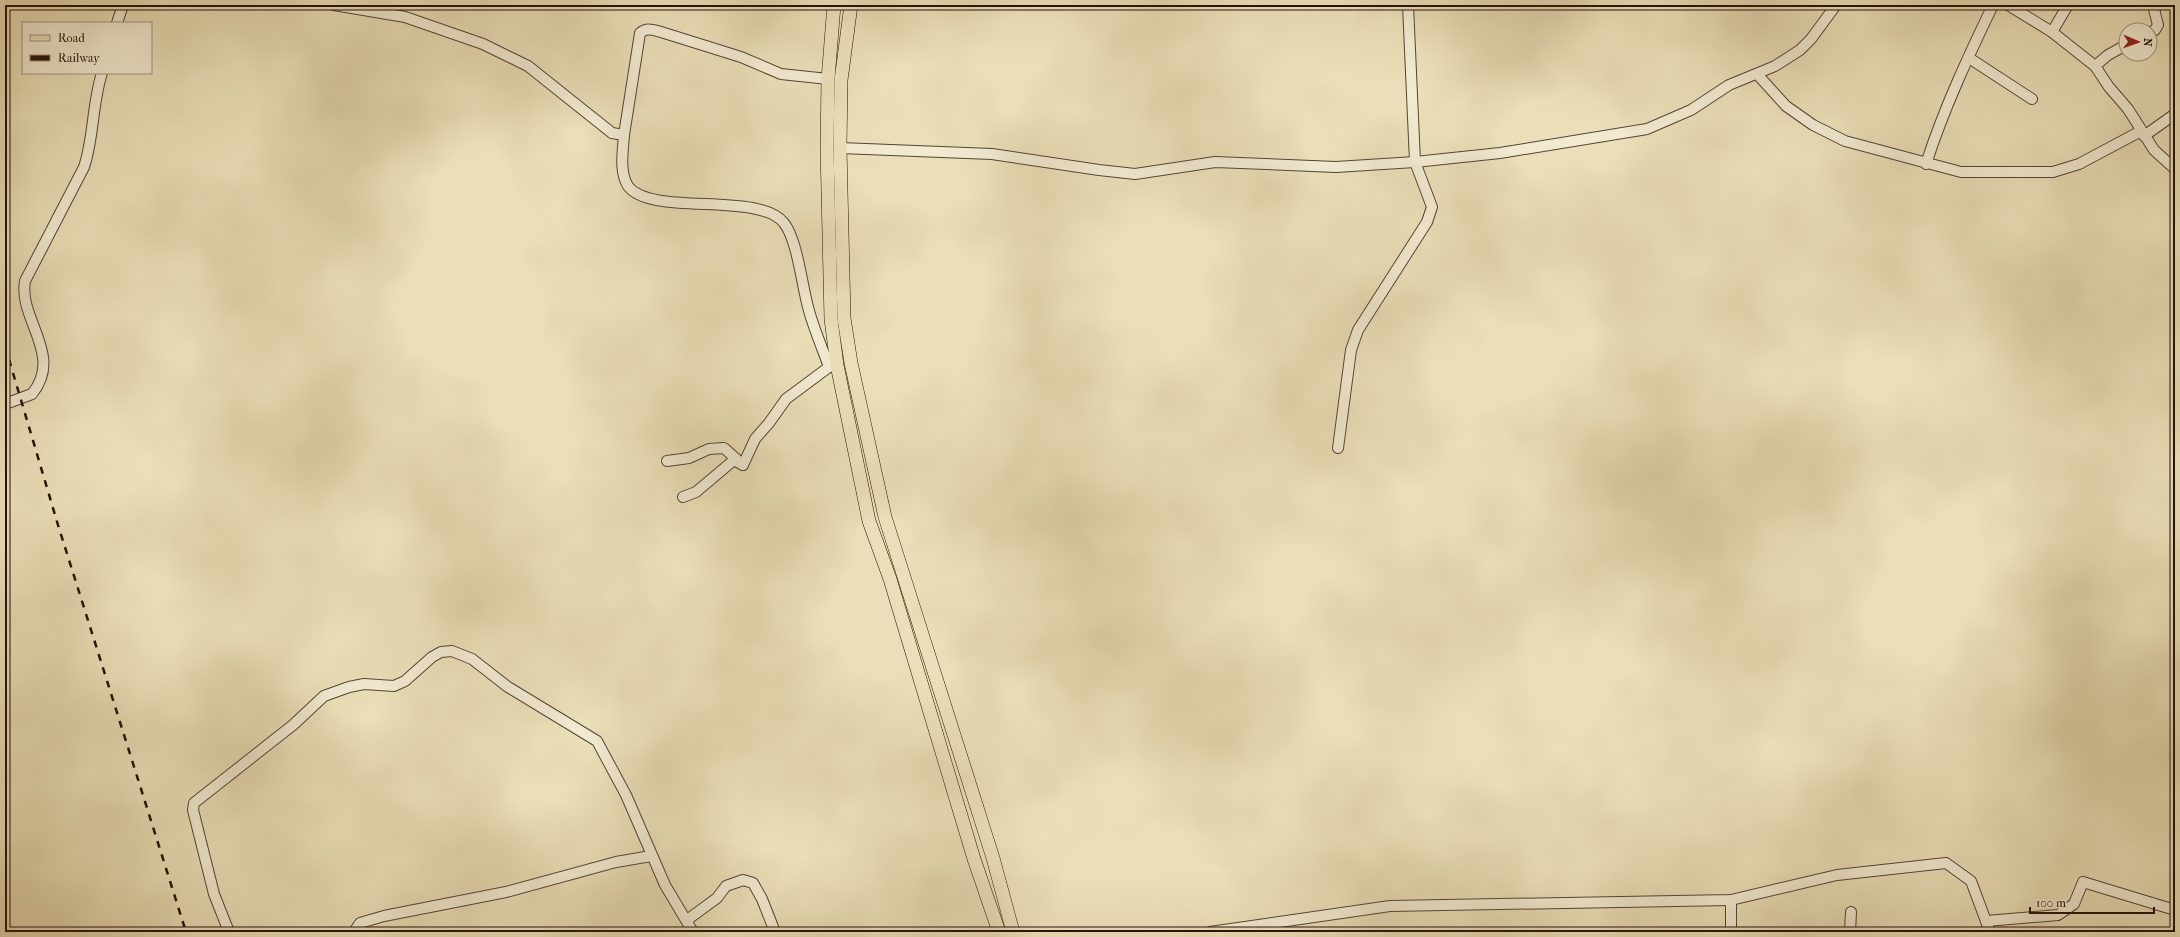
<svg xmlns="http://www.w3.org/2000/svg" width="2180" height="937" font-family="'IM FELL French Canon',serif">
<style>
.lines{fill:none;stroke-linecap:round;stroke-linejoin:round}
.minor-casing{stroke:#564435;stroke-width:12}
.major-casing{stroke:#251109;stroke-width:14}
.minor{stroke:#f1ead1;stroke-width:10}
.major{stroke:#eadfb8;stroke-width:13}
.rail{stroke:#251109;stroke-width:2.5;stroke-dasharray:7 7;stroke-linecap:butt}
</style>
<rect width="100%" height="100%" fill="#eadfb8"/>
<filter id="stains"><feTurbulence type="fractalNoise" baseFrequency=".005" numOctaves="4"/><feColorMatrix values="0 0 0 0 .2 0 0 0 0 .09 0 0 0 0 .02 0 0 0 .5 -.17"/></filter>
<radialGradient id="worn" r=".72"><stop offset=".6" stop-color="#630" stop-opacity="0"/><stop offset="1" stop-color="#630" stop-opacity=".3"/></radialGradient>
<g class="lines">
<defs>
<g id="minor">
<path d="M334 5 405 17 483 44 528 66 612 133 624 135 640 33C647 27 653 30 661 32L741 57 781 74 828 79"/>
<path d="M2008 5 2052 32 2095 66 2109 87 2128 109 2154 150 2175 169"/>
<path d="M117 23 123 5"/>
<path d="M2052 32 2068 5"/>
<path d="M2150 33 2155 30 2158 25 2153 5"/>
<path d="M1969 58 2032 99"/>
<path d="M2095 66 2108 55 2126 45"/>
<path d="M1757 74 1786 106 1813 125 1845 141 1961 172H2053L2079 164 2141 131"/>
<path d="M624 135C623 150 619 172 628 186 651 217 759 191 784 223 797 239 802 285 808 307 813 327 822 347 829 367"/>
<path d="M2144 136 2175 114"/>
<path d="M840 148 992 154 1099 170 1135 174 1215 162 1336 167 1415 162 1500 153 1647 129 1691 110 1729 85 1775 66 1800 50 1811 39 1836 5"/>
<path d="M1926 164C1944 108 1968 57 1993 5"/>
<path d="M5 404 32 394C64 355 18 319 25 281L84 167C94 137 92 104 102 73"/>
<path d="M1338 448 1351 350 1358 330 1427 222 1432 207 1415 162 1408 5"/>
<path d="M667 461 689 458 709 449 724 448 743 465"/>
<path d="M743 465 755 439 769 423 786 399 829 367 834 366"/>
<path d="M683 497 696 492 734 460 741 464"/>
<path d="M1731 900V932"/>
<path d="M687 920 717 898 726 886 743 880 753 883 762 899 775 932"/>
<path d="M1986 921 2058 915 2074 904 2083 882 2175 910"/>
<path d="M229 932 214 894 193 810 194 803 293 725 324 696 349 687 364 684 394 686 405 681 432 657 441 652 452 651 472 659 508 687 597 741 626 795 665 885 693 932"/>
<path d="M354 932 360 923 384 916 506 892 616 862 651 856"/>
<path d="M1210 932 1390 906 1731 900 1837 875 1946 863 1971 881 1990 932"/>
<path d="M1850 932 1851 912"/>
</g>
<g id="major">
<path d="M834 5 828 79 827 148 831 319 837 365 869 521 890 579 974 859 999 932"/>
<path d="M851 5 841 80 840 148 844 318 851 363 885 517 993 858 1013 932"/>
</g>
</defs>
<use href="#minor" class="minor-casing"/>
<use href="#major" class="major-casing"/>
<use href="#minor" class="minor"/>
<use href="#major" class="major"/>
<path class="rail" d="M5 346 58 525 186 932"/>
</g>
<rect width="2180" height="937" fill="none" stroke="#eadfb8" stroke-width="20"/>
<rect x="6" y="6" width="2168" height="925" fill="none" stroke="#251109" stroke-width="2"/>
<rect x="10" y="10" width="2160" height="917" fill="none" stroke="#251109"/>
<rect x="22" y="22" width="130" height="52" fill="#f1ead1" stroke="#9f9381"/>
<rect x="30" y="35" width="20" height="6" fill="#eadfb8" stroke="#9f9381"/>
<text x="58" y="42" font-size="12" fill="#251109">Road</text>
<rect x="30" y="55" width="20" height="6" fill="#251109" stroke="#9f9381"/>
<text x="58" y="62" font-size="12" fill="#251109">Railway</text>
<g transform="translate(2138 42) rotate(92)"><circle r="19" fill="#f1ead1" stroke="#9f9381"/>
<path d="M0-3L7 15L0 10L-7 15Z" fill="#8f2418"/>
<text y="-6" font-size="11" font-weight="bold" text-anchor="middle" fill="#251109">N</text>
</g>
<path d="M2030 907v6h124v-6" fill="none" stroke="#251109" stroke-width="2"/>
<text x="2036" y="907" font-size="12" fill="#251109" stroke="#f1ead1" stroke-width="3" paint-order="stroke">100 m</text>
<rect width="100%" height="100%" filter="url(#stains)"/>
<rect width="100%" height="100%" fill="url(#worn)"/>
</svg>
